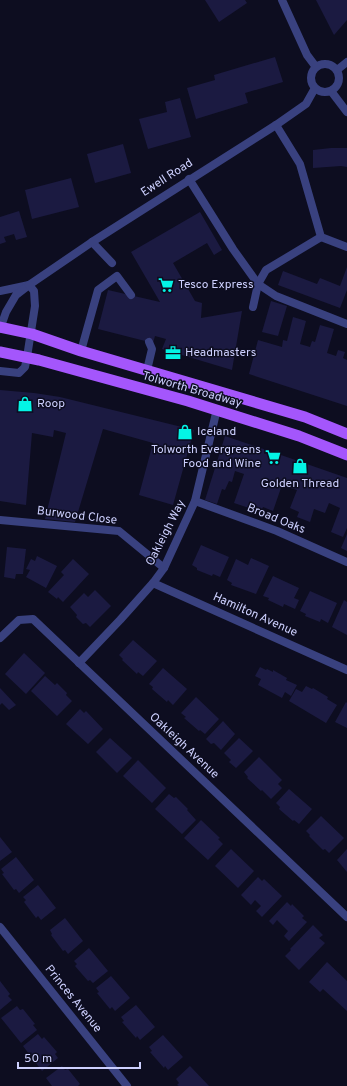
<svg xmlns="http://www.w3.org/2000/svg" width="347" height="1086" font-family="Overpass,sans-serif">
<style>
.building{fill:#1b1a41}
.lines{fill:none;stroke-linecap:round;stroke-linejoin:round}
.service{stroke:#39417f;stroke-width:8}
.minor{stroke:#39417f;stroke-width:8}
.tertiary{stroke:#39417f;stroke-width:8}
.primary{stroke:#a456fc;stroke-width:11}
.labels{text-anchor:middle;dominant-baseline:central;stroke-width:3;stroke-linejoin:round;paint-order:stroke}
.street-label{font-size:12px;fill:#cdd0fe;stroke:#0d0d20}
.poi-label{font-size:12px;fill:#cdd0fe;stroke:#0d0d20;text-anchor:start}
</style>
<rect width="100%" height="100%" fill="#0d0d20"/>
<g class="building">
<path d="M205 0H245L247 3 219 22Z"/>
<path d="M316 0H347V20L334 35Z"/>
<path d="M275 57 283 82 245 93 248 103 196 119 187 88 215 80 214 75Z"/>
<path d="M180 98 191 137 148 149 139 119 167 112 165 102Z"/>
<path d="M123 144 131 173 95 183 87 154Z"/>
<path d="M331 148H347V167L341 166 313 168V150Z"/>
<path d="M71 178 79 207 32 219 25 190Z"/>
<path d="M19 211 27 237 16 240 14 234 4 237 6 242 0 244V217Z"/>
<path d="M200 212 222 250 214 255 207 243 173 263 195 301 202 303 201 318 242 311 232 370 162 349 166 339 155 336 153 343 98 329 108 290 160 302 131 252Z"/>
<path d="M347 267V290L340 308 278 285 283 271 317 284 320 278 340 286Z"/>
<path d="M271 301 287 306 278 336 262 332Z"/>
<path d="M293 317 306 321 300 344 310 347 312 341 315 342 320 325 334 329 327 353 336 356 338 350 345 352 343 358 347 360V406L249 374 258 340 282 347 283 340 287 341Z"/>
<path d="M0 390 34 393 60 397 194 430 173 505 139 495 153 443 103 429 75 522 45 519 66 433 54 430 53 437 32 433 26 505 0 501Z"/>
<path d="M225 436 281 455 347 478V528L343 537 331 532 340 508 329 503 325 513 314 509 310 522 297 517 299 512 290 508 297 490 284 486 282 485 273 511 263 507 261 512 234 503 244 474 235 471 232 482 229 481 225 490 222 489 217 504 205 500Z"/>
<path d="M347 534V551L341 548Z"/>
<path d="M201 545 229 557 220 577 213 574 212 576 197 570V568L192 565Z"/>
<path d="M7 547 26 549 23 574H16L15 579 4 577Z"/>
<path d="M37 556 57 566 46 588 26 577 30 570 26 569 31 559 35 561Z"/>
<path d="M251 558 269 566 256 594 231 585 232 583 227 580 236 559 248 565Z"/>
<path d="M73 559 89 574 63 602 58 597 57 599 48 592 64 575 61 572Z"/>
<path d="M273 576 299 588 294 598 299 600 295 609 284 604 283 607 268 600 269 598 263 596Z"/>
<path d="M95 590 111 606 90 627 86 623 83 624 76 617 77 615 70 607 84 593 88 597Z"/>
<path d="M310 591 337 603 328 623 321 619 320 622 305 616 306 614 300 611Z"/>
<path d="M344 600 347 602V635L332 627Z"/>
<path d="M133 640 157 661 143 676 138 672 137 674 122 660 123 659 119 655Z"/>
<path d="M24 653 45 673 26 694 5 674Z"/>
<path d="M260 667 266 670 267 669 273 672V670L287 678 286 680 297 685 291 696 285 692 282 698 258 685 261 679 255 676Z"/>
<path d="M163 668 187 689 173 705 168 700 167 702 152 689 153 687 149 684Z"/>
<path d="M45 676 55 685 57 683 67 693 66 695 72 701 57 716 31 691Z"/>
<path d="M306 686 312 689 313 688 328 697 327 699 337 705 326 723 289 701 296 689 302 692Z"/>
<path d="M0 688 16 705 9 710 2 703 0 705Z"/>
<path d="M196 697 219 719 205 734 200 730 199 731 184 718 186 717 181 713Z"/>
<path d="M346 702 347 703V728L335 722Z"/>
<path d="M80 709 84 713 86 711 103 729 88 744 66 724Z"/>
<path d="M223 721 235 734 221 750 214 743 211 744 206 739Z"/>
<path d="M110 738 132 758 117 773 96 752Z"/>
<path d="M239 738 253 751 236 768 229 762 231 760 224 753Z"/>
<path d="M259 757 282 780 278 784 282 788 271 799 262 790 261 791 247 778 248 777 244 772Z"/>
<path d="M138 760 166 788 152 803 123 776Z"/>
<path d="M289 789 312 809 299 824 294 820 293 821 279 809 280 807 276 803Z"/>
<path d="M169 794 174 798 176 797 188 809 187 810 196 820 182 834 155 809Z"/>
<path d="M321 816 344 838 329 853 325 849 323 850 309 836 310 835 306 831Z"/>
<path d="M201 820 220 838 218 839 223 844 208 860 184 838Z"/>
<path d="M0 837 12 852 0 861Z"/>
<path d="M231 849 254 871 238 888 215 866Z"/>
<path d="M347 849V872L337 860Z"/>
<path d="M16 857 34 880 19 893 16 889 14 890 2 874 4 873 1 869Z"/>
<path d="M258 877 262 881 264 879 282 896 262 917 256 911 261 906 255 900 251 905 241 895Z"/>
<path d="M38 885 56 908 41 920 38 916 36 918 24 902 26 900 23 897Z"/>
<path d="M287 902 291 906 292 904 304 916 302 918 307 922 289 941 284 936 288 931 277 920 273 925 269 921Z"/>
<path d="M65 918 83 941 68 954 65 950 63 951 51 935 52 934 50 930Z"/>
<path d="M313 925 323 935 319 938 325 943 299 970 285 956 291 950 290 949Z"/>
<path d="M89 948 108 971 93 983 90 980 88 981 75 966 77 964 74 961Z"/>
<path d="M327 962 347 981V1011L323 989 320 992 309 982Z"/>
<path d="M111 976 130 998 115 1011 112 1007 110 1009 97 993 99 992 96 988Z"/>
<path d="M0 981 10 994 8 996 12 1000 0 1010Z"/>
<path d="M136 1005 155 1027 140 1040 137 1036 136 1038 122 1022 124 1021 121 1017Z"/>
<path d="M17 1006 20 1010 23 1009 35 1024 33 1025 37 1030 21 1043 1 1018Z"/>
<path d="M38 1034 42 1039 44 1037 57 1052 55 1054 58 1058 42 1071 23 1046Z"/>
<path d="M163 1035 183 1057 168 1070 165 1066 164 1068 150 1052 152 1051 149 1047Z"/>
<path d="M62 1066 65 1070 68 1069 80 1084 78 1086H52L46 1078Z"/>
<path d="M190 1066 209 1086H179L177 1085 179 1083 176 1079Z"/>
</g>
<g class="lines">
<g class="service">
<path d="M92 242 112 263"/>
<path d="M0 291 29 285"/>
<path d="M253 307 258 284"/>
<path d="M81 351 98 290 117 276 131 295"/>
<path d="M147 370 152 349 149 342"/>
<path d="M0 371 19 373 25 367 27 357"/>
<path d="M195 501 277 531 347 562"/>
</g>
<g class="minor">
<path d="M331 91 347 112"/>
<path d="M276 125 300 164 321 237 347 247"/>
<path d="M189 179 233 249 258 284 276 296 347 324"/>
<path d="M258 284 266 270 321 237"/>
<path d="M0 520 119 531 164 568"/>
<path d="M153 583 347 670"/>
<path d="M0 638 19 620 33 619 347 917"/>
<path d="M79 663 120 620 153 583 164 568 195 501 217 409"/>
<path d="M0 927 127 1086"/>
</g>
<g class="tertiary">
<path d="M282 0 307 55 316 67"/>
<circle cx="325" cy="78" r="14"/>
<path d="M337 70 347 62"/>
<path d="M0 329 6 312 16 295 29 285 92 242 276 125 306 104 315 88"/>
<path d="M27 357 35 306 34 291 29 285"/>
</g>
<g class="primary">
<path d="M0 327 32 334 81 351 305 417 347 434"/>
<path d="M0 352 39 360 188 401 299 436 347 455"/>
</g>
</g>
<defs>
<symbol id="supermarket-bare" viewBox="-9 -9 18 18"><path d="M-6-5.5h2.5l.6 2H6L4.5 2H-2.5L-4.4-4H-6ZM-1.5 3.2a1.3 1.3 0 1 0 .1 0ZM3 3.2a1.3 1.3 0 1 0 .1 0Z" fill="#04f4e5" stroke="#0d0d20" stroke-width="2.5" paint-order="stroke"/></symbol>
<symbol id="office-bare" viewBox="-9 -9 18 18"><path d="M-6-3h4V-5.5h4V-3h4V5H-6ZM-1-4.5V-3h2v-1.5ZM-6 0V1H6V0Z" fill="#04f4e5" stroke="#0d0d20" stroke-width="2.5" paint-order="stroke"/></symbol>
<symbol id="shop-bare" viewBox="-9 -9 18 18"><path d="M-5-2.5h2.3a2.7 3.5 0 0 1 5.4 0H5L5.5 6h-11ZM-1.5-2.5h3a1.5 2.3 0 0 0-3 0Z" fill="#04f4e5" stroke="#0d0d20" stroke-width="2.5" paint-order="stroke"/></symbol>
</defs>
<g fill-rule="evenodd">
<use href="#supermarket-bare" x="155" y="274" width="22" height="22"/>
<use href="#office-bare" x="162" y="342" width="22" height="22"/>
<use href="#shop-bare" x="14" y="393" width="22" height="22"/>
<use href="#shop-bare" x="174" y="421" width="22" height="22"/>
<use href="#supermarket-bare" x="262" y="446" width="22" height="22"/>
<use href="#shop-bare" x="289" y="455" width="22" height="22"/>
</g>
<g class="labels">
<g class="street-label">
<text transform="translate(167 178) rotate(-33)">Ewell Road</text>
<text transform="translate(192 390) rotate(16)">Tolworth Broadway</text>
<text transform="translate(77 516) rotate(7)">Burwood Close</text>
<text transform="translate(276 519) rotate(22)">Broad Oaks</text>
<text transform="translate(166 533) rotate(-63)">Oakleigh Way</text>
<text transform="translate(255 615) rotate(24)">Hamilton Avenue</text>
<text transform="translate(184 746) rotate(43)">Oakleigh Avenue</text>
<text transform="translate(73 999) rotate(51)">Princes Avenue</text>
</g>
<g class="poi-label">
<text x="178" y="285">Tesco Express</text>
<text x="185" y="353">Headmasters</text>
<text x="37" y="404">Roop</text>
<text x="197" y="432">Iceland</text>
<text x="261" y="450" text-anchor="end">Tolworth Evergreens<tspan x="261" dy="14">Food and Wine</tspan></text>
<text x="300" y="484" text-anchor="middle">Golden Thread</text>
</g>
</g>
<path d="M18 1062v6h122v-6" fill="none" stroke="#cdd0fe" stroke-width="2"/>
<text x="24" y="1062" font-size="12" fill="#cdd0fe" stroke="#0d0d20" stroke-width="3" paint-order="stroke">50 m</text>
</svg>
